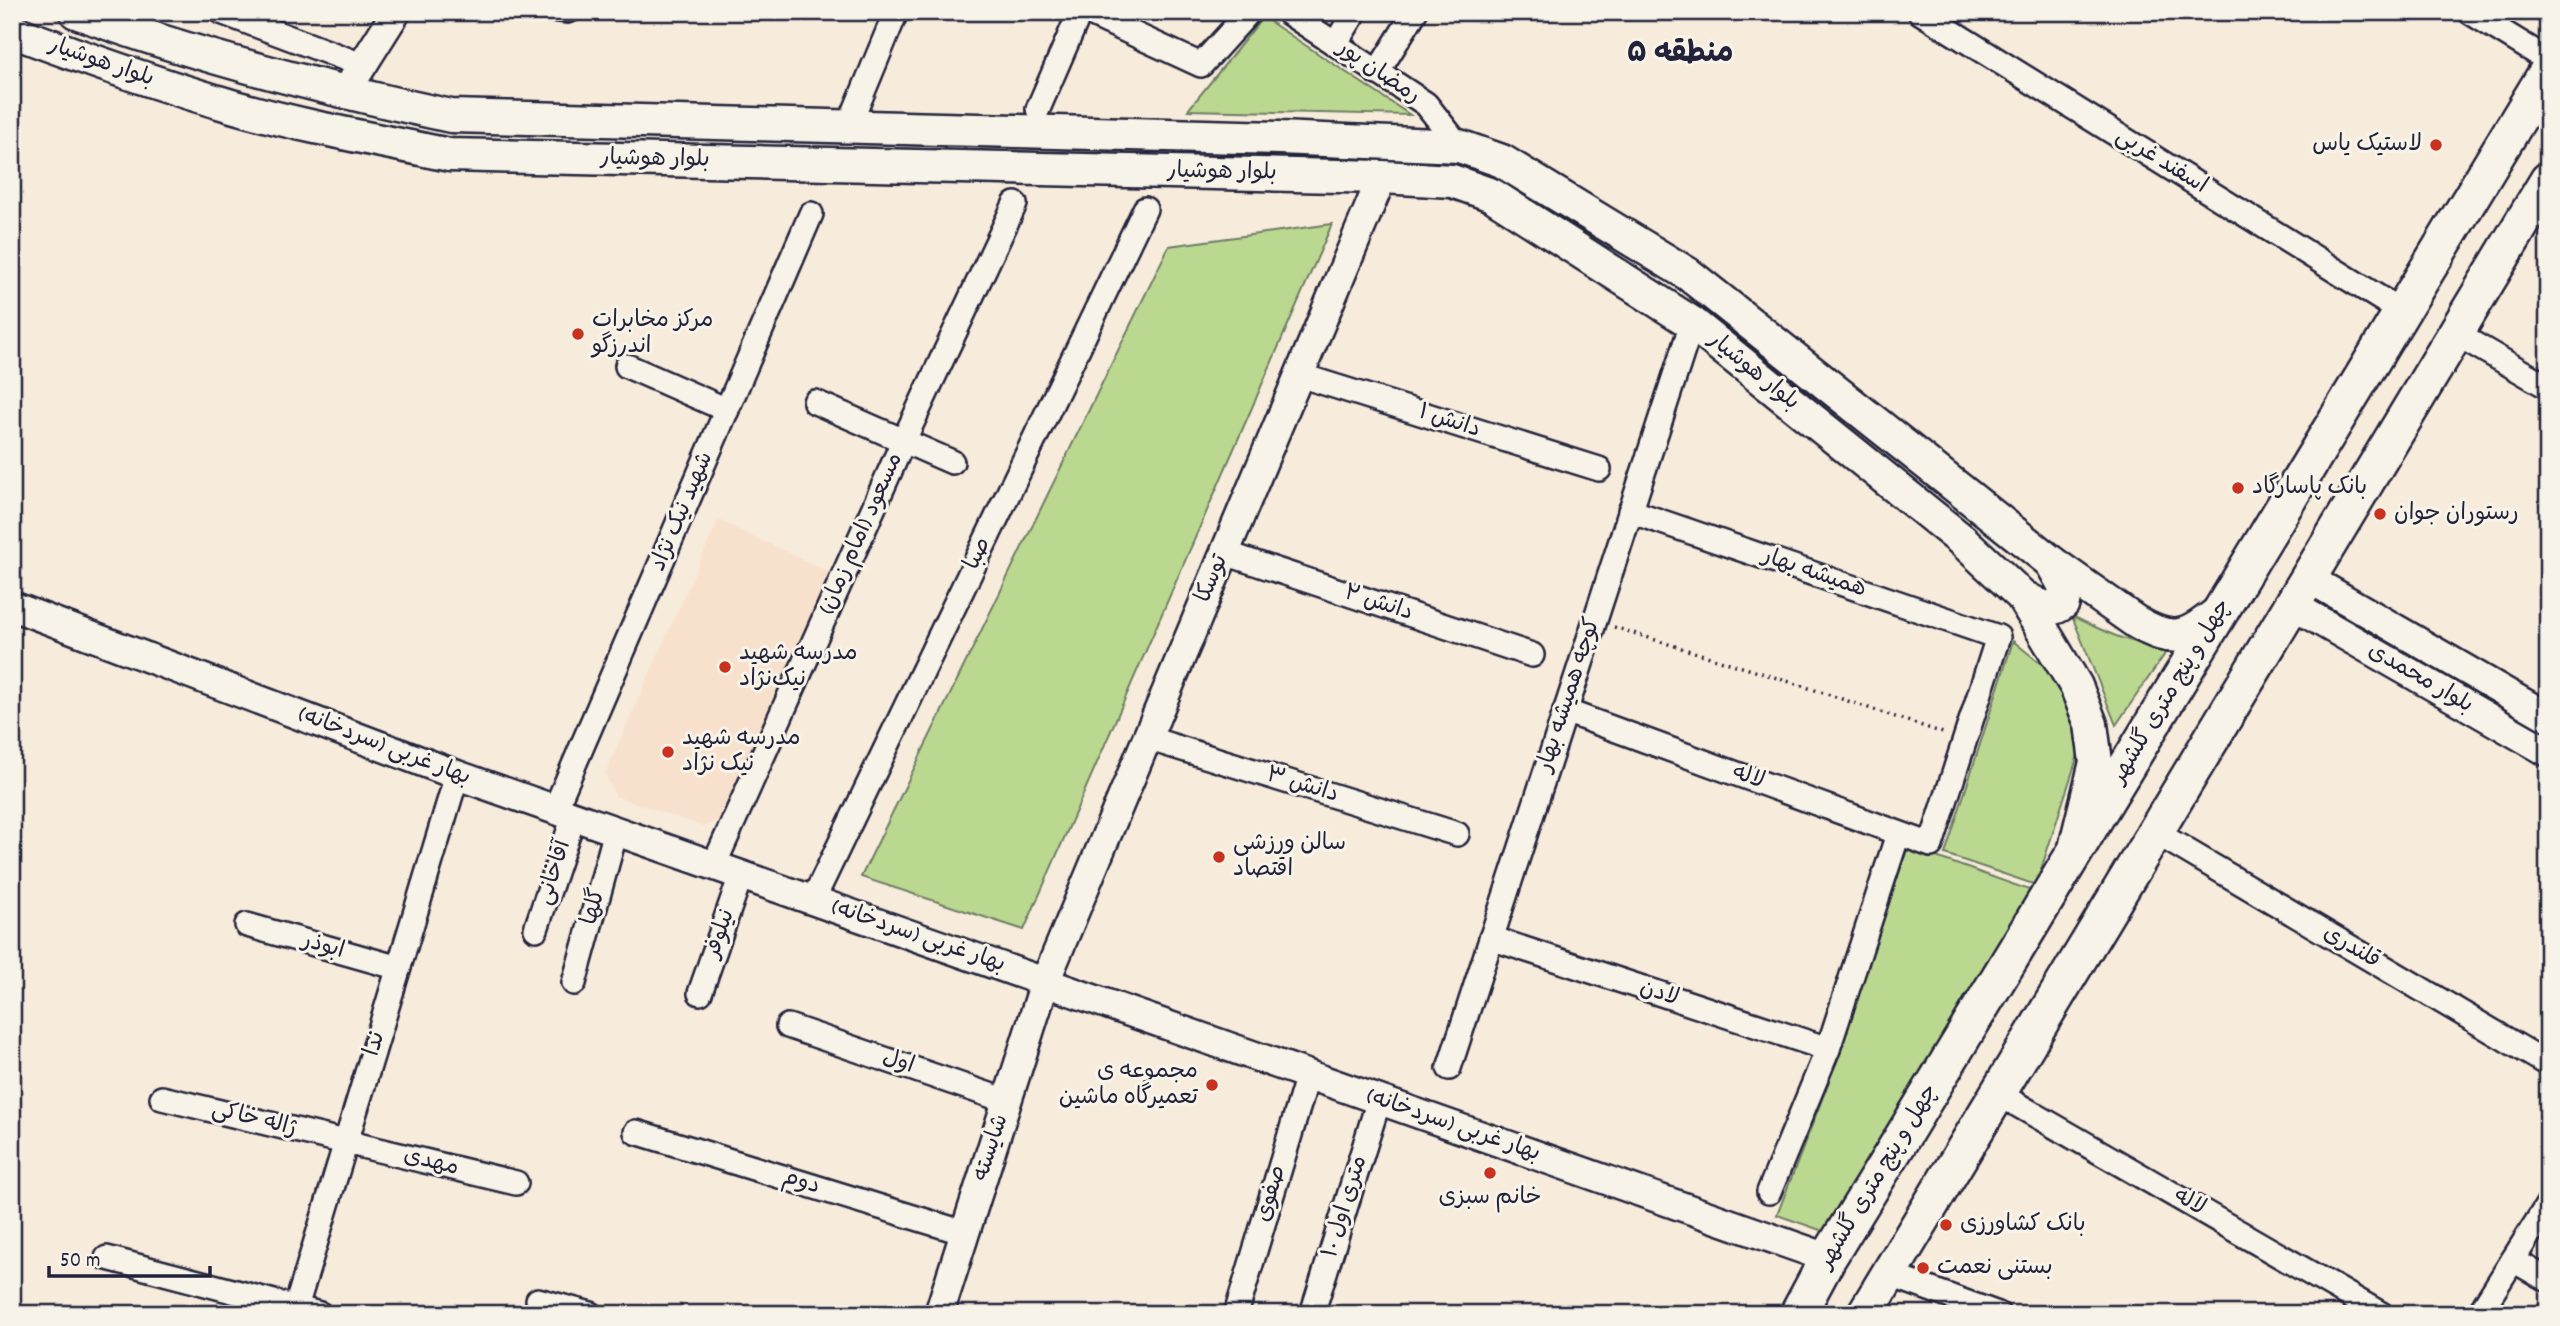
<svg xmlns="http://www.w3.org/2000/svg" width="2560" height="1326" font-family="Dekko,'Playpen Sans Arabic',sans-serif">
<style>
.built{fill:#f8e1cc}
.green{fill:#bbd890;stroke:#6e7d66;stroke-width:2}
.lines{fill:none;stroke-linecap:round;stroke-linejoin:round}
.service-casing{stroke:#22223b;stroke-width:16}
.minor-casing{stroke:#22223b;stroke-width:28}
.tertiary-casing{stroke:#22223b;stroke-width:33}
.secondary-casing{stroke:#22223b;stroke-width:37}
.primary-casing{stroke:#22223b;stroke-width:40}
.path{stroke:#22223b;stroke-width:3.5;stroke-dasharray:2 5;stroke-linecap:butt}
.service{stroke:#f7f3e8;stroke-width:10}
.minor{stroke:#f7f3e8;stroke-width:23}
.tertiary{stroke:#f7f3e8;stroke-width:28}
.secondary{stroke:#f7f3e8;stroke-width:32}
.primary{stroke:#f7f3e8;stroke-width:35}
.poi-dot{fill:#c8321e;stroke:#f7f3e8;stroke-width:2.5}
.labels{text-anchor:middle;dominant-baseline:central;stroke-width:6;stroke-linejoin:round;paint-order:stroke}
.street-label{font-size:23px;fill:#22223b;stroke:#f7f3e8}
.poi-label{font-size:23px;fill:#22223b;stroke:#f7f3e8;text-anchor:start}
.district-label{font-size:30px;font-weight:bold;fill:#22223b;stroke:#f7f3e8}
</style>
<rect width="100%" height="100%" fill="#f7ebdb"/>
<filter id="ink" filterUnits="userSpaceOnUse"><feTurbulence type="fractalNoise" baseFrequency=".0143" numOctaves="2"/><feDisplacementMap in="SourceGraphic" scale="14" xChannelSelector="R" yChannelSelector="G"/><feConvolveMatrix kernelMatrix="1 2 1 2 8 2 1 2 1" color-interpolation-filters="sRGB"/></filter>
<g filter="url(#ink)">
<path class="built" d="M718 520 838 576 734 811 704 827 615 796 605 774Z"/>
<g class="green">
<path d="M1263 17 1410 115 1188 110Z"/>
<path d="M1332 224 1024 930 861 877 1169 246Z"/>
<path d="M2072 616C2107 633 2129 644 2169 648L2116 725Z"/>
<path d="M2013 641 2050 671 2073 717 2078 755 2036 885 1945 854Z"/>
<path d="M1908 847 2032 891 1826 1232 1777 1215 1826 1089Z"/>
</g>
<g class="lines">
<defs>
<path id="service" d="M524 12 568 17 582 12"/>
<g id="minor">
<path d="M221 12 362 65"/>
<path d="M1086 12 1201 65 1249 12"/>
<path d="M1287 12 1426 104 1459 146"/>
<path d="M1920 12 2402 312"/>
<path d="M2470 12 2548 60"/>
<path d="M1335 44 1355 12"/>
<path d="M1377 73 1415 12"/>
<path d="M1038 109 1080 12"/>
<path d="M848 128 896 12"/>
<path d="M2455 333 2548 387"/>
<path d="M627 366 727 410"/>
<path d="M1299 375 1599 469"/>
<path d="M815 402 952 462"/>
<path d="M1225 553 1532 655"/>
<path d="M1565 711 1931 845 1998 637 1630 511"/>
<path d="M1147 738 1457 834"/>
<path d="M555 809 811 214"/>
<path d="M2155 832 2548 1064"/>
<path d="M714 865 903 442 1015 204"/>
<path d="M813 900 1145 209"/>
<path d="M247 925 399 968"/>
<path d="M536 929 574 816"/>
<path d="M1491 938 1828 1049"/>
<path d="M574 983 616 831"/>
<path d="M700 993 741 875"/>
<path d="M788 1026 1007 1101"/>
<path d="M1449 1068 1692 323"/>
<path d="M1997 1093 2381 1314"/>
<path d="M162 1098 516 1183"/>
<path d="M636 1132 965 1233"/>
<path d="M1769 1192 1828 1049 1898 834"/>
<path d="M107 1258 320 1314"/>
<path d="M2513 1260 2548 1280"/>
<path d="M1888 1274 1998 1314"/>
<path d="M538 1300 591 1314"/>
<path d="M294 1314 457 775"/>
<path d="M1236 1314 1308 1075"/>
<path d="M1312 1314 1379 1100"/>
<path d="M2479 1314 2548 1204"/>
</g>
<g id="tertiary">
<path d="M345 93 396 12"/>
<path d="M2308 578 2548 717"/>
<path d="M2292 605 2548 752"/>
<path d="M12 606 457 775 1828 1258"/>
<path d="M939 1314 1045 982 1382 177"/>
</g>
<g id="secondary">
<path d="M76 12C198 57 325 89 451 116L1279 138 1459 146 1502 161 1688 274 2051 562 2136 622C2175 645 2186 637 2219 612"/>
<path d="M12 31C86 59 160 85 235 107 305 127 378 140 449 155L1382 177 1452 181 1492 195 1692 323 1963 541 2022 596 2076 686 2091 724 2096 762 2076 844"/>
<path d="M2022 596C2036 603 2049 615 2063 603L2065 587 2051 562"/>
</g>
<g id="primary">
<path d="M1798 1314 1828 1258C2071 864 2309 467 2548 70"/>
<path d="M1865 1314 2548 180"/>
</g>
</defs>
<use href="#service" class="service-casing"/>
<use href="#minor" class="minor-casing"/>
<use href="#tertiary" class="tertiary-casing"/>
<use href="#secondary" class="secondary-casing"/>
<use href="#primary" class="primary-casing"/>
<path class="path" d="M1614 627 1806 687 1946 734"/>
<use href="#service" class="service"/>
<use href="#minor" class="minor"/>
<use href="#tertiary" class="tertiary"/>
<use href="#secondary" class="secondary"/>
<use href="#primary" class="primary"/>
</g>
</g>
<g class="poi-dot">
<circle cx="2436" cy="145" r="7"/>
<circle cx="578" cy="334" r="7"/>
<circle cx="2238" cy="488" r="7"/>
<circle cx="2380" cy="514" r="7"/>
<circle cx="725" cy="667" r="7"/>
<circle cx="668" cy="752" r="7"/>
<circle cx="1219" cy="857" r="7"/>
<circle cx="1212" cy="1085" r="7"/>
<circle cx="1490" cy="1173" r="7"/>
<circle cx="1946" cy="1225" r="7"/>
<circle cx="1923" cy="1268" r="7"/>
</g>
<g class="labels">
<g class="street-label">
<text transform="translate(101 63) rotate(19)">بلوار هوشیار</text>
<text transform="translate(1378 73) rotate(34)">رمضان پور</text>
<text transform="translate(655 160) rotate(1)">بلوار هوشیار</text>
<text transform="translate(2161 162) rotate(32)">اسفند غربی</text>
<text transform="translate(1222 173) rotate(1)">بلوار هوشیار</text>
<text transform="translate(1753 372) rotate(39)">بلوار هوشیار</text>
<text transform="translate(1449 422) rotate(18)">دانش ۱</text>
<text transform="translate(683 512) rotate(-67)">شهید نیک نژاد</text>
<text transform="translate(862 534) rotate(-66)">مسعود (امام زمان)</text>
<text transform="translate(979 554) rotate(-64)">صبا</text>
<text transform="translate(1814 574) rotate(19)">همیشه بهار</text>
<text transform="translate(1213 579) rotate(-67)">توسکا</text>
<text transform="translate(1378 604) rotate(18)">دانش ۲</text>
<text transform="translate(2420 679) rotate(30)">بلوار محمدی</text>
<text transform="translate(2172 692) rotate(-59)">چهل و پنج متری گلشهر</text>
<text transform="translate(1570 695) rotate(-72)">کوچه همیشه بهار</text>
<text transform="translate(384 747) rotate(21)">بهار غربی (سردخانه)</text>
<text transform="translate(1748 778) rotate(20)">لاله</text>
<text transform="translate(1302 786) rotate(17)">دانش ۳</text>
<text transform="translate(555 873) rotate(-72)">آقاخانی</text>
<text transform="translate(595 907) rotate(-75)">گلها</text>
<text transform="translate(721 934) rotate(-71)">نیلوفر</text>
<text transform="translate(918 937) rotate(19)">بهار غربی (سردخانه)</text>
<text transform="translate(323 947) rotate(16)">ابوذر</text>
<text transform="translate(2351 948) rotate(31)">قلندری</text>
<text transform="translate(1659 994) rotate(18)">لادن</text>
<text transform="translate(376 1044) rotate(-73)">ندا</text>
<text transform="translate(898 1063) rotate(19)">اول</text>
<text transform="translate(254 1120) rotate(14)">ژاله خاکی</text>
<text transform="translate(1453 1126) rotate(19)">بهار غربی (سردخانه)</text>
<text transform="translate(992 1148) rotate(-72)">شایسته</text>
<text transform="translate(431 1163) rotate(14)">مهدی</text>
<text transform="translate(1879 1177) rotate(-59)">چهل و پنج متری گلشهر</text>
<text transform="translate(801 1183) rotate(17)">دوم</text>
<text transform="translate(1272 1194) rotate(-73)">صفوی</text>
<text transform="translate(2189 1203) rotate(30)">لاله</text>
<text transform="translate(1346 1207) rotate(-73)">۱۰ متری اول</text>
</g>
<g class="poi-label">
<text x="2422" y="145" text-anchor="end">لاستیک یاس</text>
<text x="592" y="321">مرکز مخابرات<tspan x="592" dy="26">اندرزگو</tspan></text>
<text x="2252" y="488">بانک پاسارگاد</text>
<text x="2394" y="514">رستوران جوان</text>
<text x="739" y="654">مدرسه شهید<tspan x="739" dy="26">نیک‌نژاد</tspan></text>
<text x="682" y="739">مدرسه شهید<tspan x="682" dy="26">نیک نژاد</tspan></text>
<text x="1233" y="844">سالن ورزشی<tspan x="1233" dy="26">اقتصاد</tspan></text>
<text x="1198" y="1072" text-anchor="end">مجموعه ی<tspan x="1198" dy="26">تعمیرگاه ماشین</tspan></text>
<text x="1490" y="1198" text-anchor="middle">خانم سبزی</text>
<text x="1960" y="1225">بانک کشاورزی</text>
<text x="1937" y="1268">بستنی نعمت</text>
</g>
<g class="district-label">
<text x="1680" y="55">منطقه ۵</text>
</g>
</g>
<rect width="2560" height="1326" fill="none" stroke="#f7f3e8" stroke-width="42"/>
<rect x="21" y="21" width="2518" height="1284" fill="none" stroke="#22223b" stroke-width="2.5" filter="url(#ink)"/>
<path d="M49 1266v10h161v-10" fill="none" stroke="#22223b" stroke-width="3.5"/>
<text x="60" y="1266" font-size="21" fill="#22223b" stroke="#f7f3e8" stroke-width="5" paint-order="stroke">50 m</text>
</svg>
